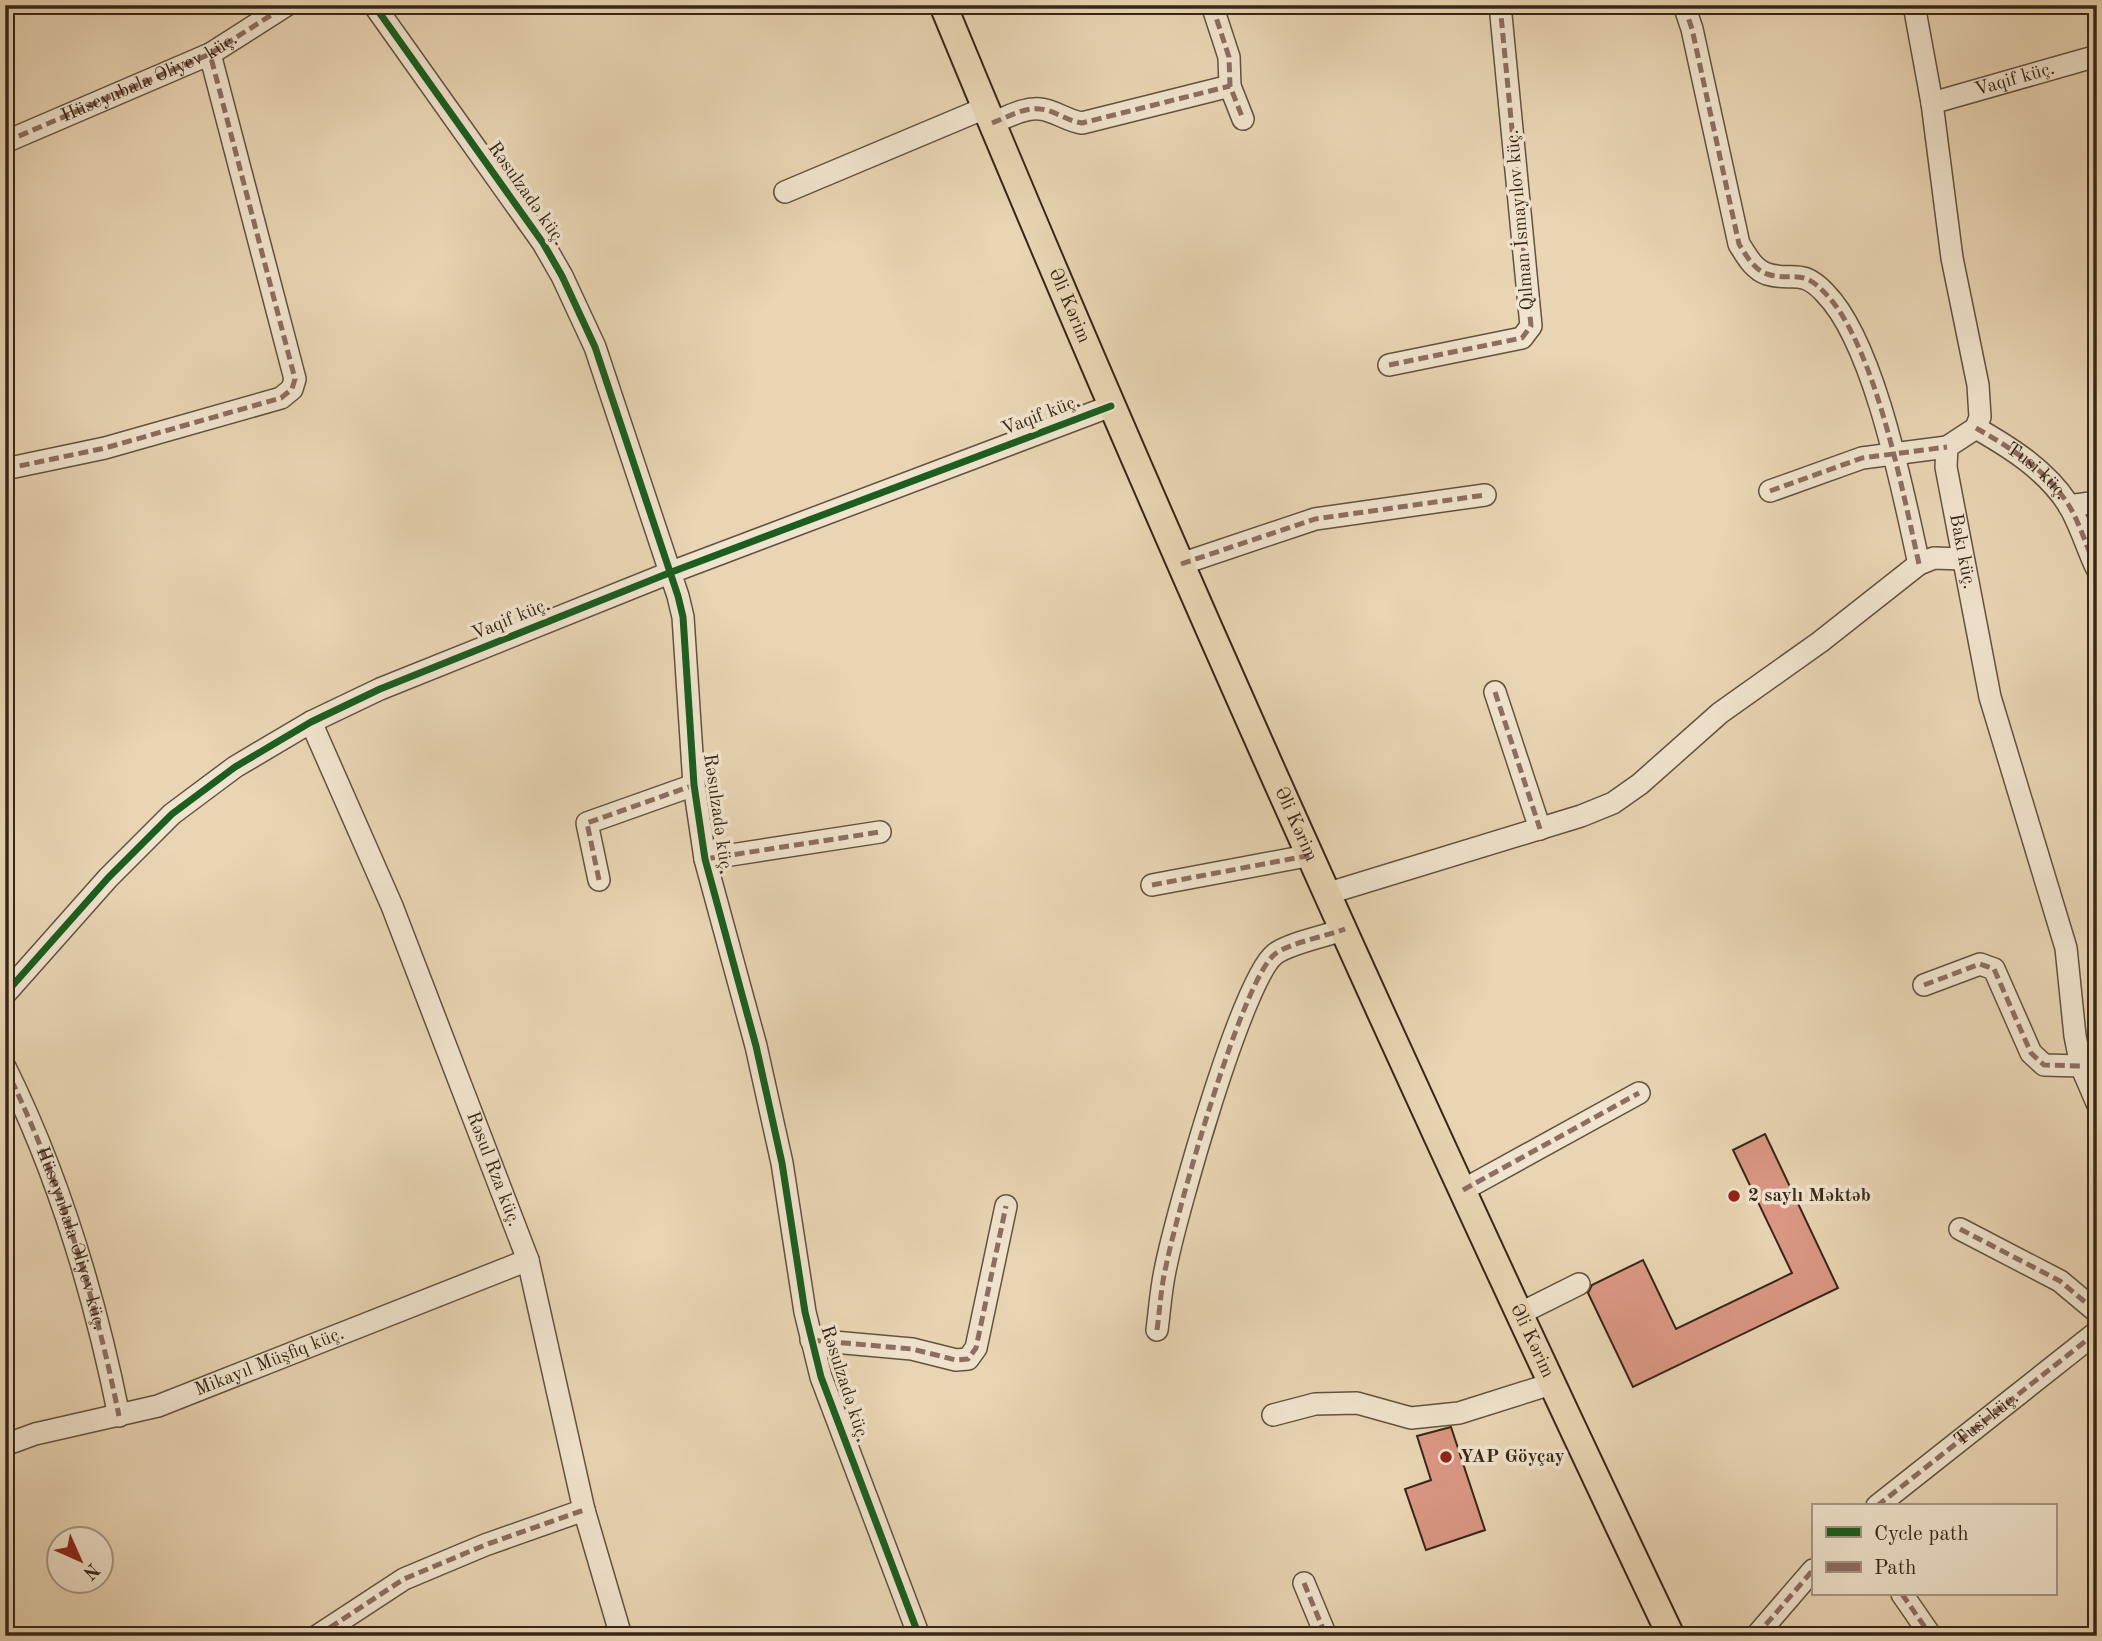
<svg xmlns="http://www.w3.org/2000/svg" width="2102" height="1641" font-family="'Old Standard TT',serif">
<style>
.building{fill:#db9784;stroke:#362618;stroke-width:2}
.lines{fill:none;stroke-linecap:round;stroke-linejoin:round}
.minor-casing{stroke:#63523f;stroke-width:24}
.major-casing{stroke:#362618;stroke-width:30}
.minor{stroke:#f1e4ce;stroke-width:21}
.major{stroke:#e9d5b4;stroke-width:26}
.quiet{stroke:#8d6e63;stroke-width:5;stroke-dasharray:10 5;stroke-linecap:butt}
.cycleway-casing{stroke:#f1e4ce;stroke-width:11}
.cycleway{stroke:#1b5e20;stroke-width:7}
.poi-dot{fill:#8f2418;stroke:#f1e4ce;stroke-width:2.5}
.labels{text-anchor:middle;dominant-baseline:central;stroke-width:7;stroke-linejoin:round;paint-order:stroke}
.street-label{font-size:19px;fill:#362618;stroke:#f1e4ce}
.poi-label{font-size:19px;font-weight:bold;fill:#362618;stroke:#f1e4ce;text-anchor:start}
</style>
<rect width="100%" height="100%" fill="#e9d5b4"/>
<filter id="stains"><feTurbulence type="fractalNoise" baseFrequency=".00286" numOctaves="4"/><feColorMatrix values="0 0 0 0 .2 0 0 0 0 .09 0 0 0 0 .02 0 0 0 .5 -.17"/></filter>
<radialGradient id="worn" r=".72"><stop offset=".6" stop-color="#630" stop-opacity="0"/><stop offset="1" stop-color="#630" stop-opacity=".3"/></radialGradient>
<g class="building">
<path d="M1765 1134 1838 1288 1633 1387 1588 1293 1592 1285 1643 1260 1676 1329 1792 1273 1733 1150Z"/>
<path d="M1451 1427 1485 1530 1426 1550 1405 1489 1431 1480 1417 1436Z"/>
</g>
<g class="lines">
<defs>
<g id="minor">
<path d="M374 5 543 243 562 276 595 347 678 596 683 617 694 785 705 859 756 1046 782 1163 805 1312 821 1377 919 1636"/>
<path d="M1212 5 1229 57 1230 86 1243 119"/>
<path d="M1684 5 1692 29 1739 244C1746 255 1753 269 1767 274 1792 282 1801 267 1825 293 1875 344 1903 493 1919 564"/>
<path id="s1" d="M1914 5 1932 103 1952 258 1978 385 1980 417 1976 428 1947 447 1946 467 1990 697 2066 948 2075 1036 2081 1066 2097 1103"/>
<path id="s2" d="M1932 103 2097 56"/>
<path d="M992 123C1006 118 1024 107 1040 109 1054 110 1067 121 1082 123L1230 86"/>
<path d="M5 142 210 54 287 5"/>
<path d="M785 192 985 108"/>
<path d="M1389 365 1522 338 1531 326 1500 5"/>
<path d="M1976 428C2011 448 2046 470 2068 504 2080 523 2087 549 2097 569"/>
<path d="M5 469 105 448 281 398 292 389 295 379 210 54"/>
<path d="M1770 491 1862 458 1947 447"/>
<path d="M2069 506 2097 502"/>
<path d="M1181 564 1315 519 1485 495"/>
<path d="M1495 692 1540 829"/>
<path id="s3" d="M311 722 392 906 528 1260 584 1510 621 1636"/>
<path d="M705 859 880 832"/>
<path d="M599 880 587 823 694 785"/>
<path d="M1152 885 1312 855"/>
<path d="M1329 893 1581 816 1613 803 1640 784 1720 713 1820 642 1919 564 1934 558 1963 559"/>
<path d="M1924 985 1980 964 1994 969 2031 1053 2044 1065 2081 1066"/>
<path d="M5 994 108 878 172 814 235 767 311 722 380 689 669 573 1111 406"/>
<path d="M5 1067C59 1176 95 1297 119 1416"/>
<path d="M1463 1190 1639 1093"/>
<path d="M1960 1229 2060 1281 2097 1312"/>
<path d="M1519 1314 1579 1284"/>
<path d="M1157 1330C1160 1308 1161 1287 1166 1266 1176 1216 1242 979 1275 954 1289 943 1327 936 1345 929"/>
<path d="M811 1340 912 1349 956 1360 968 1359 976 1348 1006 1206"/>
<path d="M1273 1415 1315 1404 1357 1403 1411 1418 1459 1413 1551 1384"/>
<path id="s4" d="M5 1445 35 1434 158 1406 528 1260"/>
<path id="s5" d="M1877 1506 2097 1332"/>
<path d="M1304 1583 1326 1636"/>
<path d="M1902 1594 1931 1636"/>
<path d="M317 1636 404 1579 485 1545 584 1510"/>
<path d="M1756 1636 1813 1570"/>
</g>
<g id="major">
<path id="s6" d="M943 5C1170 555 1415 1098 1671 1636"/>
</g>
</defs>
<use href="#minor" class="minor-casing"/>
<use href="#major" class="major-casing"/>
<use href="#minor" class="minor"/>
<use href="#major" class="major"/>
<g class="quiet">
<path d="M1212 5 1229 57 1230 86 1243 119"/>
<path d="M1684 5 1692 29 1739 244C1746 255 1753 269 1767 274 1792 282 1801 267 1825 293 1875 344 1903 493 1919 564"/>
<path d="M992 123C1006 118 1024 107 1040 109 1054 110 1067 121 1082 123L1230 86"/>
<path id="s7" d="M5 142 210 54 287 5"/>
<path d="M1389 365 1522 338 1531 326 1500 5"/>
<path id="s8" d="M1976 428C2011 448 2046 470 2068 504 2080 523 2087 549 2097 569"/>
<path d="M5 469 105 448 281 398 292 389 295 379 210 54"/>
<path d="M1770 491 1862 458 1947 447"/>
<path d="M1181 564 1315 519 1485 495"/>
<path d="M1495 692 1540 829"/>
<path d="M705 859 880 832"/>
<path d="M599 880 587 823 694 785"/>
<path d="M1152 885 1312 855"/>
<path d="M1924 985 1980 964 1994 969 2031 1053 2044 1065 2081 1066"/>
<path id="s9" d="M5 1067C59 1176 95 1297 119 1416"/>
<path d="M1463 1190 1639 1093"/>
<path d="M1960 1229 2060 1281 2097 1312"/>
<path d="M1157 1330C1160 1308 1161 1287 1166 1266 1176 1216 1242 979 1275 954 1289 943 1327 936 1345 929"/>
<path d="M811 1340 912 1349 956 1360 968 1359 976 1348 1006 1206"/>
<path d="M1877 1506 2097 1332"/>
<path d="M1304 1583 1326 1636"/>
<path d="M1902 1594 1931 1636"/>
<path d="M317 1636 404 1579 485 1545 584 1510"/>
<path d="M1756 1636 1813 1570"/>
</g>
<defs>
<g id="cycleway">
<path d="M374 5 543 243 562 276 595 347 678 596 683 617 694 785 705 859 756 1046 782 1163 805 1312 821 1377 919 1636"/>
<path d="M5 994 108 878 172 814 235 767 311 722 380 689 669 573 1111 406"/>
</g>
</defs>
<use href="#cycleway" class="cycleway-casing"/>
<use href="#cycleway" class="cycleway"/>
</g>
<g class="poi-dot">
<circle cx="1734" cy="1196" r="7"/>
<circle cx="1446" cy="1457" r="7"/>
</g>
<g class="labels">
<g class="street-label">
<text stroke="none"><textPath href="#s7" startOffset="158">Hüseynbala Əliyev küç.</textPath></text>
<text stroke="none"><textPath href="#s2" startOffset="86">Vaqif küç.</textPath></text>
<text transform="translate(526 194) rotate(55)">Rəsulzadə küç.</text>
<text transform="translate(1521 220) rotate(-95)">Qılman İsmayılov küç.</text>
<text stroke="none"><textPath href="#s6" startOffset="326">Əli Kərim</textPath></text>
<text transform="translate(1041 416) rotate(-21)">Vaqif küç.</text>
<text stroke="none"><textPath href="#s8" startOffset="75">Tusi küç.</textPath></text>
<text stroke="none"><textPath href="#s1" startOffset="570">Bakı küç.</textPath></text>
<text transform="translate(511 620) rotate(-22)">Vaqif küç.</text>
<text transform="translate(717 814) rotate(82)">Rəsulzadə küç.</text>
<text stroke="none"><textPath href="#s6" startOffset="892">Əli Kərim</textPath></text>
<text stroke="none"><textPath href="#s3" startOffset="483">Rəsul Rza küç.</textPath></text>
<text stroke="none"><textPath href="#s9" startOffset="184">Hüseynbala Əliyev küç.</textPath></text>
<text stroke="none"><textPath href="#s6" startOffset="1460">Əli Kərim</textPath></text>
<text stroke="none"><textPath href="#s4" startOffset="278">Mikayıl Müşfiq küç.</textPath></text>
<text transform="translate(844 1384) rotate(72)">Rəsulzadə küç.</text>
<text stroke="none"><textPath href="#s5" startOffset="140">Tusi küç.</textPath></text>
</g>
<g class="poi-label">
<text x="1748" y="1196">2 saylı Məktəb</text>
<text x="1460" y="1457">YAP Göyçay</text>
</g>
</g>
<rect width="2102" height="1641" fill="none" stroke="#e9d5b4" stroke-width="28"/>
<rect x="7" y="7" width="2088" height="1627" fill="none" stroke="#362618" stroke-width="3.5"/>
<rect x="14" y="14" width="2074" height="1613" fill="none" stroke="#362618" stroke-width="2"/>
<rect x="1812" y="1504" width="245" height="91" fill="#f1e4ce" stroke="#a69885" stroke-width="2"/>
<rect x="1826" y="1527" width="35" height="10" fill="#1b5e20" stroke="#a69885" stroke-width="2"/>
<text x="1874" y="1540" font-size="21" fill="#362618">Cycle path</text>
<rect x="1826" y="1562" width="35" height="10" fill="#8d6e63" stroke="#a69885" stroke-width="2"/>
<text x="1874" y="1574" font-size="21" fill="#362618">Path</text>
<g transform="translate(80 1560) rotate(135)"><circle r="33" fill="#f1e4ce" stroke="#a69885" stroke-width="2"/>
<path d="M0-5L12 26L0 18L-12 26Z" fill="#8f2418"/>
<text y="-10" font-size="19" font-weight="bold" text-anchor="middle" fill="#362618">N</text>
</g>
<rect width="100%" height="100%" filter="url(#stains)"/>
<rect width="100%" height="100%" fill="url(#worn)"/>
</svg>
